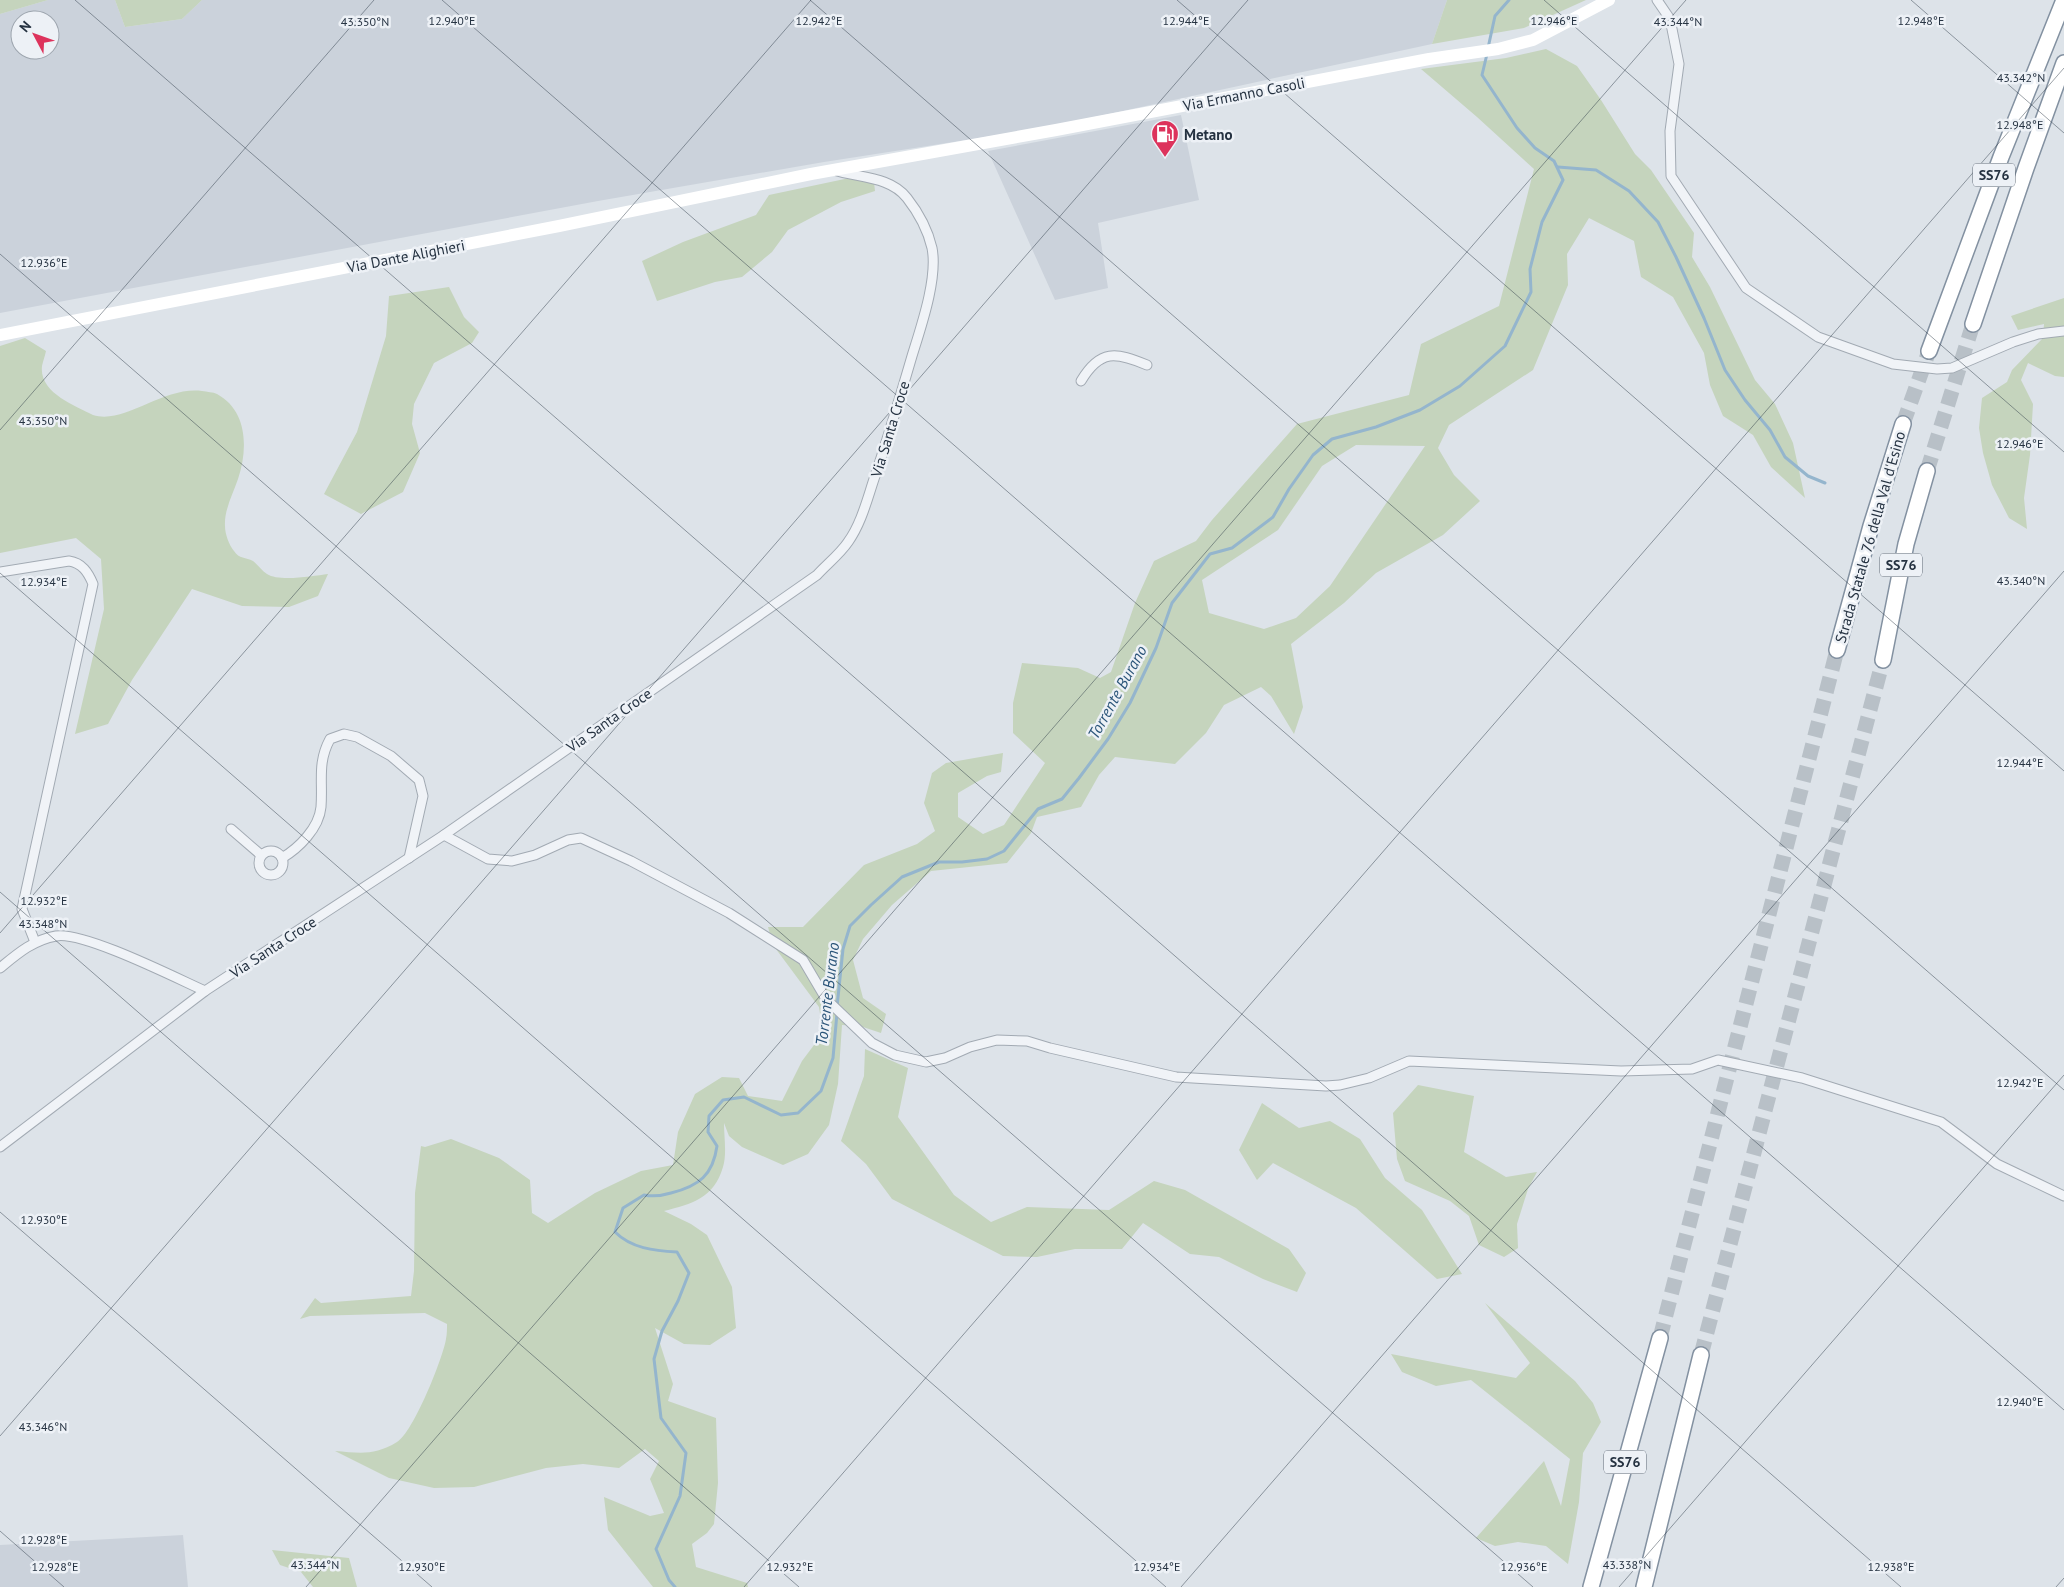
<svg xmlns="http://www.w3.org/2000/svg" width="2064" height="1587" font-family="'PT Sans',sans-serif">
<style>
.built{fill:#cbd2db;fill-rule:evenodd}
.green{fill:#c5d4bd;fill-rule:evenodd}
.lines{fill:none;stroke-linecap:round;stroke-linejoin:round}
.stream{stroke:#94b5cd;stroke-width:3}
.trunk-tunnel{stroke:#b8c0c7;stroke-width:15;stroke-dasharray:15 8;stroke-linecap:butt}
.minor-casing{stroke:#a2aab3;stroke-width:11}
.trunk-casing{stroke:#8391a1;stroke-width:18}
.minor{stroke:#f0f3f7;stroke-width:9}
.secondary{stroke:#fff;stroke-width:12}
.trunk{stroke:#fff;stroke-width:15}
.ticks{fill:none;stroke:#253241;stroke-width:1;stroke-opacity:0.45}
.labels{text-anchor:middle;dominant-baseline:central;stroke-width:5;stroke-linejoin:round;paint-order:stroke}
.shield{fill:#edf1f6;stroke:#616b77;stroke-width:1}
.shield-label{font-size:14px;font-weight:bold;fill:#253241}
.street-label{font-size:15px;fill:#253241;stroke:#edf1f6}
.poi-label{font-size:15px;font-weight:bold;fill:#253241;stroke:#edf1f6;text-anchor:start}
.water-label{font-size:16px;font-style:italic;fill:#2b5579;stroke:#edf1f6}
.ticks-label{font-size:12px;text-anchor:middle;fill:#253241;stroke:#edf1f6;stroke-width:5;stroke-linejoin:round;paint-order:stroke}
</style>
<rect width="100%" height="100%" fill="#dde3e9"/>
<g class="built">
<path d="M48 0H115L125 27 182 19 202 0H1447L1432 44 1044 128 824 162 598 201 0 313V14ZM20 20H50V50H20Z"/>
<path d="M1181 115 1199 200 1098 223 1108 288 1055 300 988 151Z"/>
<path d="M183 1535 188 1587H0V1545Z"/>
</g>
<g class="green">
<path d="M0 0H48L0 14Z"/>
<path d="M115 0H202L182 19 125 27Z"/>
<path d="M1447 0H1586L1524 28 1432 44Z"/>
<path d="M1546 49 1577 66 1601 100 1635 154 1651 170 1694 233 1692 257 1710 287 1755 380 1775 404 1793 443 1805 498 1771 467 1753 435 1723 416 1710 385 1704 353 1673 297 1641 277 1634 241 1589 218 1567 254 1568 285 1533 370 1449 425 1438 448 1454 475 1480 501 1443 535 1376 573 1344 603 1291 644 1303 707 1294 734 1271 696 1261 687 1224 705 1206 733 1175 764 1115 757 1099 775 1081 807 1037 817 1031 833 1007 863 931 871 892 905 863 939 853 960 863 998 886 1014 881 1033 860 1026 842 1025 838 1084 829 1125 808 1154 783 1165 742 1147 729 1136 724 1123C724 1137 727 1154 723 1167 714 1198 692 1204 664 1211L691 1224 707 1235 732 1287 736 1328 710 1345 684 1344 655 1328 673 1384 668 1401 716 1418 718 1483 714 1524 707 1533 692 1544 696 1567 747 1583 748 1587H653L608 1530 604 1497 650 1516 664 1513 650 1479 659 1461 645 1449 619 1468 583 1464 546 1468 474 1487 434 1488 389 1478 335 1451C360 1453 374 1456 397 1442 413 1433 443 1358 446 1339 447 1334 447 1329 447 1324L425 1313 310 1316 300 1319 315 1298 321 1303 411 1296 414 1271 415 1193 421 1146 425 1147 451 1139 499 1158 530 1180 532 1213 548 1223 595 1193 641 1171 673 1165 678 1132 695 1094 722 1077 739 1078 748 1096 782 1101 802 1061 823 1033 819 1007 773 945 768 927H803L864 865 917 844 935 831 924 803 932 773 946 763 1003 753 1001 772 987 776 958 793V817L983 834 1004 825 1045 763 1013 733V703L1022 663 1078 668 1100 678 1111 672 1135 603 1154 561 1196 541 1212 520 1297 424 1409 395 1421 344 1499 306 1534 169 1477 117 1421 69 1506 58ZM1356 445 1425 446 1330 586 1296 618 1264 629 1209 613 1202 580 1278 530 1322 466Z"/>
<path d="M873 173 875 191 841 202 788 230 772 252 742 277 715 282 657 301 642 261 683 242 756 215 769 195Z"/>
<path d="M449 287 464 317 479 332 472 343 434 363 414 404 412 424 420 453 403 492 361 514 324 494 357 432 386 336 389 296Z"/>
<path d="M2064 298V377L2055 376 2028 363 2021 380 2033 404 2030 455 2024 498 2027 529 2009 518 1992 485 1983 453 1979 428 1982 398 2007 382 2012 370 2043 338 2044 324 2018 330 2011 316Z"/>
<path d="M25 338 46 351C45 356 43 361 42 366 39 393 75 405 93 415 125 425 163 386 202 391 207 392 213 392 217 394 248 411 248 449 238 479 233 494 224 510 225 526 225 534 229 545 234 551 239 559 246 557 253 561 258 565 262 571 267 574 279 582 313 576 328 574L318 596 289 607 242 606 192 589 132 680 108 724 75 734 104 609 101 559 76 538 0 553V346Z"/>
<path d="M865 1049 908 1068 898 1117 954 1195 991 1222 1027 1207 1109 1210 1154 1181 1185 1190 1289 1249 1306 1273 1297 1292 1263 1279 1219 1257 1190 1254 1143 1223 1122 1249H1075L1037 1257 1003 1256 892 1199 866 1164 841 1141 864 1076Z"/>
<path d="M1418 1085 1474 1096 1464 1152 1506 1177 1537 1172 1528 1189 1517 1224 1518 1248 1504 1257 1479 1245 1469 1216 1450 1201 1405 1181 1397 1159 1393 1113Z"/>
<path d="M1262 1103 1299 1128 1330 1121 1360 1139 1385 1178 1422 1210 1462 1274 1437 1279 1356 1208 1273 1163 1257 1180 1239 1150Z"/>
<path d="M1485 1303 1575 1381 1593 1403 1601 1422 1583 1453 1579 1502 1568 1564 1546 1546 1518 1542 1495 1546 1476 1538 1544 1461 1561 1506 1570 1459 1471 1380 1436 1386 1402 1372 1391 1354 1516 1378 1530 1363Z"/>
<path d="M272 1550 349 1558 357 1587H313L301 1572 280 1565Z"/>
</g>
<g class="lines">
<g class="stream">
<path d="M1488 48 1495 16 1509 0"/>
<path d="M1558 167 1596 170 1629 191 1658 222 1676 257 1704 318 1725 370 1745 400 1770 430 1785 457 1808 476 1825 483"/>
<path d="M837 1007 843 949 850 926 871 905 902 877 939 862H962L987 859 1004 851 1038 809 1062 799 1079 778 1108 739 1130 703 1156 648 1172 603 1210 554 1232 548 1273 517 1289 489 1313 455 1332 439 1376 427 1420 410 1460 386 1505 346 1531 292 1530 269 1542 222 1563 180 1554 161 1535 148 1517 128 1482 75 1487 54"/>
<path d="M675 1587 669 1580 656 1549 680 1496 686 1453 661 1418 654 1359 662 1331 678 1301 689 1273 677 1252C654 1251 631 1248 615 1232L623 1208 644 1195C654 1197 661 1196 671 1193 699 1186 713 1175 717 1146L708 1132 709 1116 723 1100 744 1097 781 1115 798 1113 821 1091 833 1058 837 1013"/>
</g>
<g class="trunk-tunnel">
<path d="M1903 424 1929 351"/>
<path d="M1927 471 1973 324"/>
<path d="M1660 1338 1837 650"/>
<path d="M1701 1355 1883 660"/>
</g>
<defs>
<g id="minor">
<path d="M1657 0 1670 19 1679 64 1670 131 1671 176 1746 288 1818 337 1893 364 1937 369 1952 368 2013 342 2038 334 2064 331"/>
<path d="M1081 381C1100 349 1116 352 1147 365"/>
<path d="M0 572 69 561C82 563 88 572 93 584L22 909 35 942"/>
<path d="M231 829 261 855"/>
<path d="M444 835 488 859 512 861 535 855 568 840 581 838 631 861 729 913 803 960 826 999 872 1043 895 1055 926 1062 945 1058 970 1047 997 1040 1027 1041 1050 1048 1176 1077 1326 1086 1340 1085 1369 1078 1409 1061 1621 1071 1692 1069 1718 1060 1802 1078 1941 1122 1997 1164 2064 1196"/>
<circle cx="271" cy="863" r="12"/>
<path d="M282 858C299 848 319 828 321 807 323 781 317 763 330 739L344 734 357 737 391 756 419 780 423 796 409 858"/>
<path d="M0 968C17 954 33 940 56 936 83 931 176 978 205 991"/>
<path d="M0 1147 205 991 444 835 817 575C827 564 840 554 848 542 861 524 867 500 874 479 888 438 900 397 912 356 921 327 938 278 932 248 928 231 918 212 907 198 890 176 858 178 834 170"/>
</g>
<g id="trunk">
<path d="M1973 324 2026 168 2064 63"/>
<path d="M1929 351 2001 157 2064 0"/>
<path d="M1837 650 1871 526 1903 424"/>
<path d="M1883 660 1906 544 1927 471"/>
<path d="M1591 1587 1660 1338"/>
<path d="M1644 1587 1701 1355"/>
</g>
</defs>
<use href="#minor" class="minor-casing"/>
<use href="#trunk" class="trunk-casing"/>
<use href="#minor" class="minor"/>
<path class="secondary" d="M0 335 559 226 811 174 1056 130 1429 59 1498 49 1533 40 1609 0"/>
<use href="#trunk" class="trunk"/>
</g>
<path class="ticks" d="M75 0 1901 1587M442 0 2064 1410M810 0 2064 1090M1177 0 2064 771M1544 0 2064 452M1911 0 2064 133M0 254 1533 1587M0 430 374 0M0 573 1166 1587M0 892 799 1587M0 933 811 0M0 1212 432 1587M0 1436 1248 0M0 1531 64 1587M306 1587 1686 0M744 1587 2064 68M1181 1587 2064 571M1619 1587 2064 1075M2056 1587 2064 1578"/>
<defs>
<symbol id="fuel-pin" viewBox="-11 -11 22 30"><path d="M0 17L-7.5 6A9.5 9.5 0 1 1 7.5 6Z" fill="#dd335c" stroke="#edf1f6"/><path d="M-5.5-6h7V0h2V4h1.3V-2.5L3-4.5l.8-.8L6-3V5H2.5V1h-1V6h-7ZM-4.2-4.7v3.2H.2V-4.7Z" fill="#fff"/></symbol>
</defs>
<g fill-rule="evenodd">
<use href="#fuel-pin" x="1149" y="118" width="32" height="43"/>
</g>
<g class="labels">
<g class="shield">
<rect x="1973" y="163.5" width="42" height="23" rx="4"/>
<rect x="1880" y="553.5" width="42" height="23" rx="4"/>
<rect x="1604" y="1450.5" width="42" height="23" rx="4"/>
</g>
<g class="shield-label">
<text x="1994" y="175">SS76</text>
<text x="1901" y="565">SS76</text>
<text x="1625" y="1462">SS76</text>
</g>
<g class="street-label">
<text transform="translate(1244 94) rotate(-11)">Via Ermanno Casoli</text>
<text transform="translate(406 256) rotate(-11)">Via Dante Alighieri</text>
<text transform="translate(890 429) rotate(-73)">Via Santa Croce</text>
<text transform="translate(1870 537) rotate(-74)">Strada Statale 76 della Val d'Esino</text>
<text transform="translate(609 720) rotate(-35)">Via Santa Croce</text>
<text transform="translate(273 947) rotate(-33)">Via Santa Croce</text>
</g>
<g class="poi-label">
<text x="1184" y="134">Metano</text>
</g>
<g class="water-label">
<text transform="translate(1117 692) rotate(-61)">Torrente Burano</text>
<text transform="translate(827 994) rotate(-83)">Torrente Burano</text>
</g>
</g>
<g class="ticks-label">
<text x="1921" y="25">12.948°E</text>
<text x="452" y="25">12.940°E</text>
<text x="819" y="25">12.942°E</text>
<text x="1186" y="25">12.944°E</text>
<text x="1554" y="25">12.946°E</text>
<text x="365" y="26">43.350°N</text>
<text x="1678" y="26">43.344°N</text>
<text x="2021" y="82">43.342°N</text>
<text x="2020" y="129">12.948°E</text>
<text x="44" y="267">12.936°E</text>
<text x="43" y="425">43.350°N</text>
<text x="2020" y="448">12.946°E</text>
<text x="2021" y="585">43.340°N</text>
<text x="44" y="586">12.934°E</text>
<text x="2020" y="767">12.944°E</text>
<text x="44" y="905">12.932°E</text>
<text x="43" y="928">43.348°N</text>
<text x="2020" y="1087">12.942°E</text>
<text x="44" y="1224">12.930°E</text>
<text x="2020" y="1406">12.940°E</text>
<text x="43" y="1431">43.346°N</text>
<text x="44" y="1544">12.928°E</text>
<text x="315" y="1569">43.344°N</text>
<text x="1627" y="1569">43.338°N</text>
<text x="55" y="1571">12.928°E</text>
<text x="422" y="1571">12.930°E</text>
<text x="790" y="1571">12.932°E</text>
<text x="1157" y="1571">12.934°E</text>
<text x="1524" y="1571">12.936°E</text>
<text x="1891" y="1571">12.938°E</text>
</g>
<g transform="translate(35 35) rotate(311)"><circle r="24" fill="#edf1f6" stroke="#9da5ae"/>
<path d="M0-4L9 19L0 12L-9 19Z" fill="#dd335c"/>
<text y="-8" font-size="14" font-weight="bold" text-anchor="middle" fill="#253241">N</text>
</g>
</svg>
